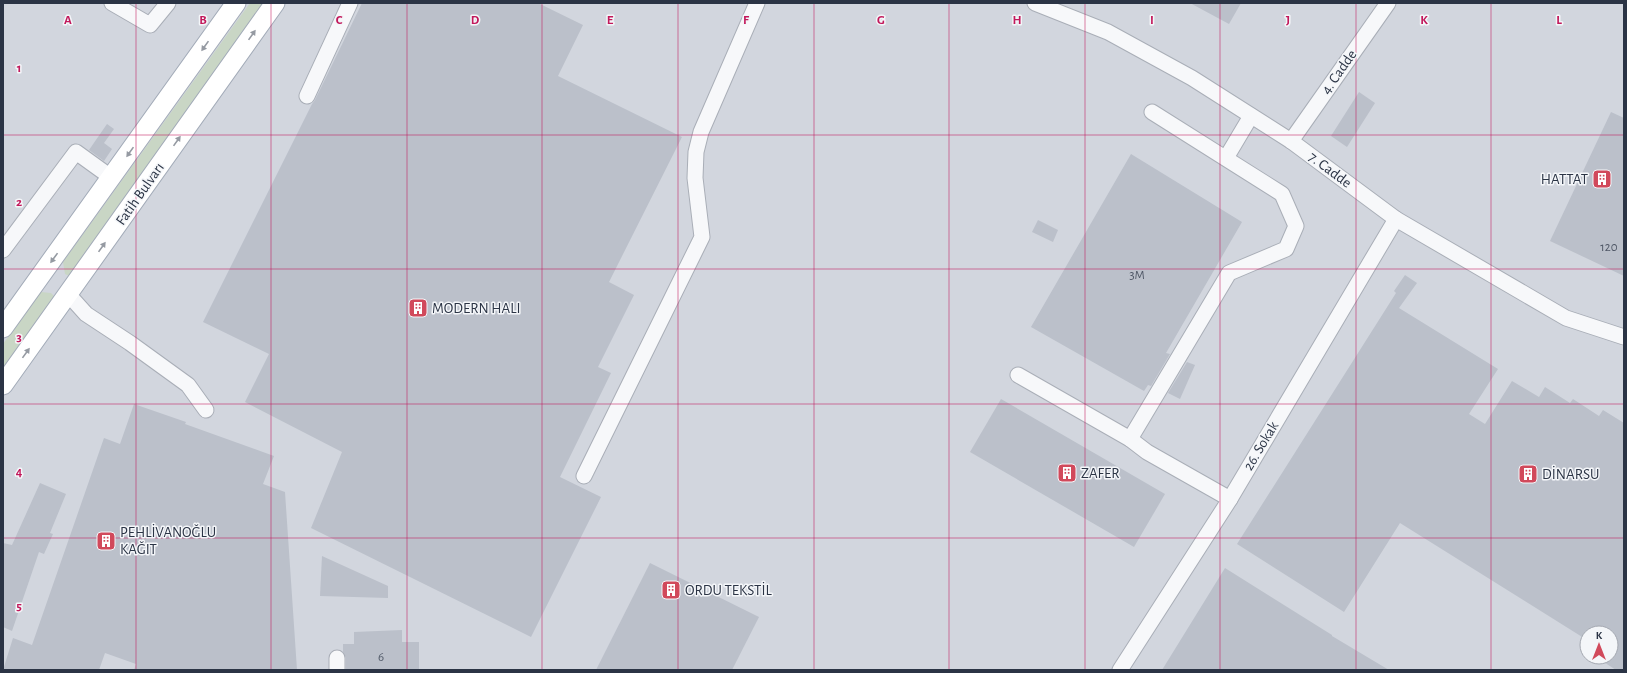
<svg xmlns="http://www.w3.org/2000/svg" width="1627" height="673" font-family="'Alegreya Sans',sans-serif">
<style>
.built{fill:#d2d6de;fill-rule:evenodd}
.green{fill:#c9d6c5}
.building{fill:#bbc0ca}
.lines{fill:none;stroke-linecap:round;stroke-linejoin:round}
.minor-casing{stroke:#a9aeb7;stroke-width:17}
.major-casing{stroke:#a3abb8;stroke-width:21}
.minor{stroke:#f7f8fa;stroke-width:15}
.major{stroke:#fff;stroke-width:19}
.oneway{fill:#959aa2}
.grid{fill:none;stroke:#c2185b;stroke-width:1;stroke-opacity:0.55}
.labels{text-anchor:middle;dominant-baseline:central;stroke-width:3;stroke-linejoin:round;paint-order:stroke}
.number-label{font-size:13px;fill:#4f5766}
.street-label{font-size:15px;fill:#2b3445;stroke:#f4f6f9}
.poi-label{font-size:15px;fill:#2b3445;stroke:#f4f6f9;text-anchor:start}
.grid-label{font-size:13px;text-anchor:middle;font-weight:bold;fill:#c2185b;stroke:#f4f6f9;stroke-width:3;stroke-linejoin:round;paint-order:stroke}
</style>
<rect width="100%" height="100%" fill="#e4e7ec"/>
<path class="built" d="M3 3H1624V670H3ZM1587 633H1611V657H1587Z"/>
<g class="green">
<path d="M250 3H269L73 278 65 274 63 262Z"/>
<path d="M41 292 51 293 57 299 3 375V344Z"/>
</g>
<g class="building">
<path d="M362 3H538L583 25 558 76 682 137 609 282 634 295 598 367 611 373 560 477 601 497 531 637 311 528 342 452 245 402 269 354 203 322 312 104 315 100Z"/>
<path d="M1190 3H1241L1229 24Z"/>
<path d="M1359 92 1375 103 1347 147 1331 136Z"/>
<path d="M1611 112 1624 118V276L1550 241Z"/>
<path d="M107 124 114 129 104 143 112 149 104 161 89 150Z"/>
<path d="M1131 154 1242 222 1166 353 1170 354 1151 386 1148 385 1144 391 1031 327Z"/>
<path d="M1038 220 1058 230 1053 242 1032 232Z"/>
<path d="M1405 275 1417 283 1399 308 1498 369 1469 414 1485 424 1512 381 1539 397 1545 387 1570 403 1573 399 1599 416 1603 410 1624 423V670H1616L1596 657H1614L1611 655V633H1587V640L1400 523 1344 612 1237 544 1396 293 1394 291Z"/>
<path d="M1187 362 1195 365 1180 399 1168 393Z"/>
<path d="M1001 399 1165 494 1134 547 970 452Z"/>
<path d="M134 404 186 422 185 424 274 456 263 484 285 492 297 670H134L136 664 105 653 99 670H3L13 638 32 645 104 438 120 444Z"/>
<path d="M40 483 66 494 50 533 53 534 44 554 39 552 12 631 3 627V543L12 545Z"/>
<path d="M322 556 388 586V598L320 596Z"/>
<path d="M650 563 759 617 732 670H596Z"/>
<path d="M1225 568 1332 635V636L1389 670H1162Z"/>
<path d="M402 630V642H419V670H346V658L343 652V644H354V632Z"/>
</g>
<g class="lines">
<defs>
<g id="minor">
<path d="M112 3 150 25 168 3"/>
<path d="M1035 3 1108 32 1192 78 1291 141 1396 219 1566 318 1624 337"/>
<path d="M307 96 350 3"/>
<path d="M1291 141 1388 3"/>
<path d="M1226 158 1251 116"/>
<path d="M3 250 76 152 112 178"/>
<path d="M68 294 86 314 130 343 188 385 206 410"/>
<path d="M1018 375 1130 439 1147 452 1230 499"/>
<path d="M1130 439 1229 273 1286 249 1296 226 1282 194 1152 112"/>
<path d="M584 476 702 237 695 178 696 152 701 132 757 3"/>
<path d="M337 658V670"/>
<path d="M1120 670 1230 499 1396 219"/>
</g>
<g id="major">
<path d="M3 328 236 3"/>
<path d="M3 385 275 3"/>
</g>
</defs>
<use href="#minor" class="minor-casing"/>
<use href="#major" class="major-casing"/>
<use href="#minor" class="minor"/>
<use href="#major" class="major"/>
</g>
<defs><path id="oneway-solid" d="M-6-.8H1V-3.2L6.5 0L1 3.2V.8H-6Z"/></defs>
<g class="oneway">
<use href="#oneway-solid" transform="translate(252 35) rotate(-55)"/>
<use href="#oneway-solid" transform="translate(205 46) rotate(125)"/>
<use href="#oneway-solid" transform="translate(177 141) rotate(-55)"/>
<use href="#oneway-solid" transform="translate(130 152) rotate(125)"/>
<use href="#oneway-solid" transform="translate(102 247) rotate(-55)"/>
<use href="#oneway-solid" transform="translate(54 258) rotate(126)"/>
<use href="#oneway-solid" transform="translate(26 353) rotate(-54)"/>
</g>
<path class="grid" d="M136 3V670M271 3V670M407 3V670M542 3V670M678 3V670M814 3V670M949 3V670M1085 3V670M1220 3V670M1356 3V670M1491 3V670M3 135H1624M3 269H1624M3 404H1624M3 538H1624"/>
<defs>
<symbol id="building-square" viewBox="-11 -11 22 22"><rect x="-9" y="-9" width="18" height="18" rx="4" fill="#d1495b" stroke="#f4f6f9"/><path d="M-4-6H4V6H1V3H-1V6H-4ZM-2.5-4.3h1.7v1.8h-1.7ZM.8-4.3h1.7v1.8H.8ZM-2.5-1h1.7V.8h-1.7ZM.8-1h1.7V.8H.8Z" fill="#fff"/></symbol>
</defs>
<g fill-rule="evenodd">
<use href="#building-square" x="1591" y="168" width="22" height="22"/>
<use href="#building-square" x="407" y="297" width="22" height="22"/>
<use href="#building-square" x="1056" y="462" width="22" height="22"/>
<use href="#building-square" x="1517" y="463" width="22" height="22"/>
<use href="#building-square" x="95" y="530" width="22" height="22"/>
<use href="#building-square" x="660" y="579" width="22" height="22"/>
</g>
<g class="labels">
<g class="number-label">
<text x="1609" y="247">120</text>
<text x="1137" y="275">3M</text>
<text x="381" y="657">6</text>
</g>
<g class="street-label">
<text transform="translate(1339 72) rotate(-55)">4. Cadde</text>
<text transform="translate(1330 170) rotate(37)">7. Cadde</text>
<text transform="translate(140 194) rotate(-55)">Fatih Bulvarı</text>
<text transform="translate(1261 446) rotate(-59)">26. Sokak</text>
</g>
<g class="poi-label">
<text x="1588" y="179" text-anchor="end">HATTAT</text>
<text x="432" y="308">MODERN HALI</text>
<text x="1081" y="473">ZAFER</text>
<text x="1542" y="474">DİNARSU</text>
<text x="120" y="532">PEHLİVANOĞLU<tspan x="120" dy="17">KAĞIT</tspan></text>
<text x="685" y="590">ORDU TEKSTİL</text>
</g>
</g>
<g class="grid-label">
<text x="68" y="24">A</text>
<text x="203" y="24">B</text>
<text x="339" y="24">C</text>
<text x="475" y="24">D</text>
<text x="610" y="24">E</text>
<text x="746" y="24">F</text>
<text x="881" y="24">G</text>
<text x="1017" y="24">H</text>
<text x="1152" y="24">I</text>
<text x="1288" y="24">J</text>
<text x="1424" y="24">K</text>
<text x="1559" y="24">L</text>
<text x="19" y="72">1</text>
<text x="19" y="206">2</text>
<text x="19" y="341">3</text>
<text x="19" y="476">4</text>
<text x="19" y="610">5</text>
</g>
<rect width="1627" height="673" fill="none" stroke="#2b3445" stroke-width="8"/>
<g transform="translate(1599 645)"><circle r="19" fill="#f4f6f9" stroke="#a4a8b1"/>
<path d="M0-3L7 15L0 10L-7 15Z" fill="#d1495b"/>
<text y="-6" font-size="11" font-weight="bold" text-anchor="middle" fill="#2b3445">K</text>
</g>
</svg>
